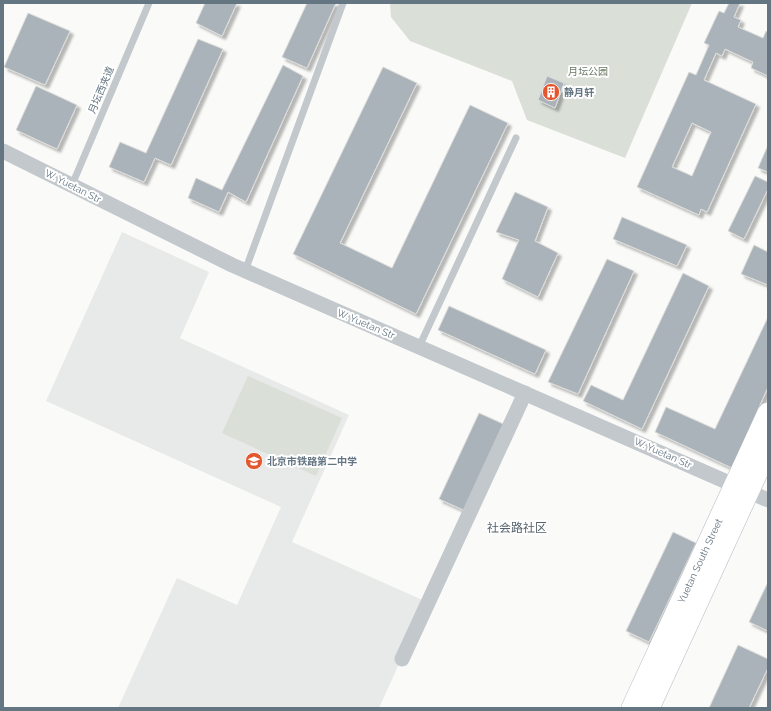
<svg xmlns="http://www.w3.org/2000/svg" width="771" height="711" font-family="Raleway,'Noto Sans SC',sans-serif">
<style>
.built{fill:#e8e9e9}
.green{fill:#dadfd7}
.building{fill:#aab3b9;stroke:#dcdcda;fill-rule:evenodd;filter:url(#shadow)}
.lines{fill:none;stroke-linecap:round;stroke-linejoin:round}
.secondary-casing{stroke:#b3babf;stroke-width:22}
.lane{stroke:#c3c8cc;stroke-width:7}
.street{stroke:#c3c8cc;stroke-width:15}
.secondary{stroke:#fff;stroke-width:21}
.labels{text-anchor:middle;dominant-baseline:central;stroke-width:4;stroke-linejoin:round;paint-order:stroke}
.park-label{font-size:10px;fill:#687a64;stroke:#fff}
.street-label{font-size:10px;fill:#657683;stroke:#fff}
.poi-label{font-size:10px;font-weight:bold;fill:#657683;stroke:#fff;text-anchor:start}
.quarter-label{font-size:12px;fill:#57646e;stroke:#fff}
</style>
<defs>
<filter id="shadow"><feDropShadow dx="3.5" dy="3.5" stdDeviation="1" flood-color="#0004"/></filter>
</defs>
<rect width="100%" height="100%" fill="#fafaf8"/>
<path class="built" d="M122 232 209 272 180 338 349 415 292 542 427 602 379 708H118L177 578 237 605 281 507 46 401Z"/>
<g class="green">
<path d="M390 3H692L625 158 527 120 512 81 410 41 391 17Z"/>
<path d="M248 376 342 418 316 476 222 433Z"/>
</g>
<g class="building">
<path d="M205 3H237L222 36 196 23Z"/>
<path d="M307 3H336L307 68 282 57Z"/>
<path d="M729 3H740L734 17 741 20 738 27 763 38 766 31 768 32V76L751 68 753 62 725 49 722 56 716 53 704 80 756 104 707 212 701 209 699 215 637 187 689 72 696 75 709 45 704 43 719 11 724 13ZM692 123 711 132 692 176 672 167Z"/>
<path d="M28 13 70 31 45 85 4 67Z"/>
<path d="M198 39 223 49 171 165 155 158 144 182 109 167 120 142 146 153Z"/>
<path d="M283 65 303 76 246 202 228 192 219 212 188 198 196 178 222 190Z"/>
<path d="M383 67 417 83 340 243 392 268 470 105 508 123 416 314 293 254Z"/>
<path d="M547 76 564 83 555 108 538 100Z"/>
<path d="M36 86 77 105 57 149 16 130Z"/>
<path d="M768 145V172L758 168Z"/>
<path d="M755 176 768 182V189L744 239 728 231Z"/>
<path d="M515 192 548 207 535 241 558 253 538 297 502 279 519 240 496 232Z"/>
<path d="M622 217 687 245 677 266 613 239Z"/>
<path d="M754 245 768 252V285L741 274Z"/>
<path d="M607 259 634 271 578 394 548 382Z"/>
<path d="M683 273 709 286 642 429 583 401 591 385 623 400Z"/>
<path d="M449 306 546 350 535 374 438 330Z"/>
<path d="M768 317V387L732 468 655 432 666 407 715 429Z"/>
<path d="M479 413 510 427 470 513 439 499Z"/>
<path d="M673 532 696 543 649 642 626 631Z"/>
<path d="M768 582V631L749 622Z"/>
<path d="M738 645 768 659V668L749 708H709Z"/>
</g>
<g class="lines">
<defs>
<g id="secondary">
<path d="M632 708 768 413"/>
<path d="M649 708 768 449"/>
</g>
</defs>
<use href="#secondary" class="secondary-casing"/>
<g class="lane">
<path d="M72 185 149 3"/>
<path d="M245 271 343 3"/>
<path d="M419 347 516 138"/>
</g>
<g class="street">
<path d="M3 151 232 265 768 500"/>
<path d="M402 659 525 393"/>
</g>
<use href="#secondary" class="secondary"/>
</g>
<defs>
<symbol id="building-disc" viewBox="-11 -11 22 22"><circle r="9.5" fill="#e4572e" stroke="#fff"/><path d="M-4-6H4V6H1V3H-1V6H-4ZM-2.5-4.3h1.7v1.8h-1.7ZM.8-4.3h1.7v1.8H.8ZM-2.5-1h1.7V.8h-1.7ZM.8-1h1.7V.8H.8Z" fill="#fff"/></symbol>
<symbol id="school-disc" viewBox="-11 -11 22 22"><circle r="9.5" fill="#e4572e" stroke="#fff"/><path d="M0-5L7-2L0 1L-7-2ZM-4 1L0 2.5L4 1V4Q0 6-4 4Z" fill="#fff"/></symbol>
</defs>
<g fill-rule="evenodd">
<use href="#building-disc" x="541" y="82" width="20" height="20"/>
<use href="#school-disc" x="244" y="451" width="20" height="20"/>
</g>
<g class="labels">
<g class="park-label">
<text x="588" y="71">月坛公园</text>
</g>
<g class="street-label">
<text transform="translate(101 90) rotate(-67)">月坛西夹道</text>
<text transform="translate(73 186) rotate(27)">W. Yuetan Str</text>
<text transform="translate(366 324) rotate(23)">W. Yuetan Str</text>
<text transform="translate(663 453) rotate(24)">W. Yuetan Str</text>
<text transform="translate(700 561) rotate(-65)">Yuetan South Street</text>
</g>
<g class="poi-label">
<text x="564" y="92">静月轩</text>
<text x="267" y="461">北京市铁路第二中学</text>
</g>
<g class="quarter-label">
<text x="517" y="528">社会路社区</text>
</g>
</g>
<rect width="771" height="711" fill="none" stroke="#657683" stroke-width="8"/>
</svg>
